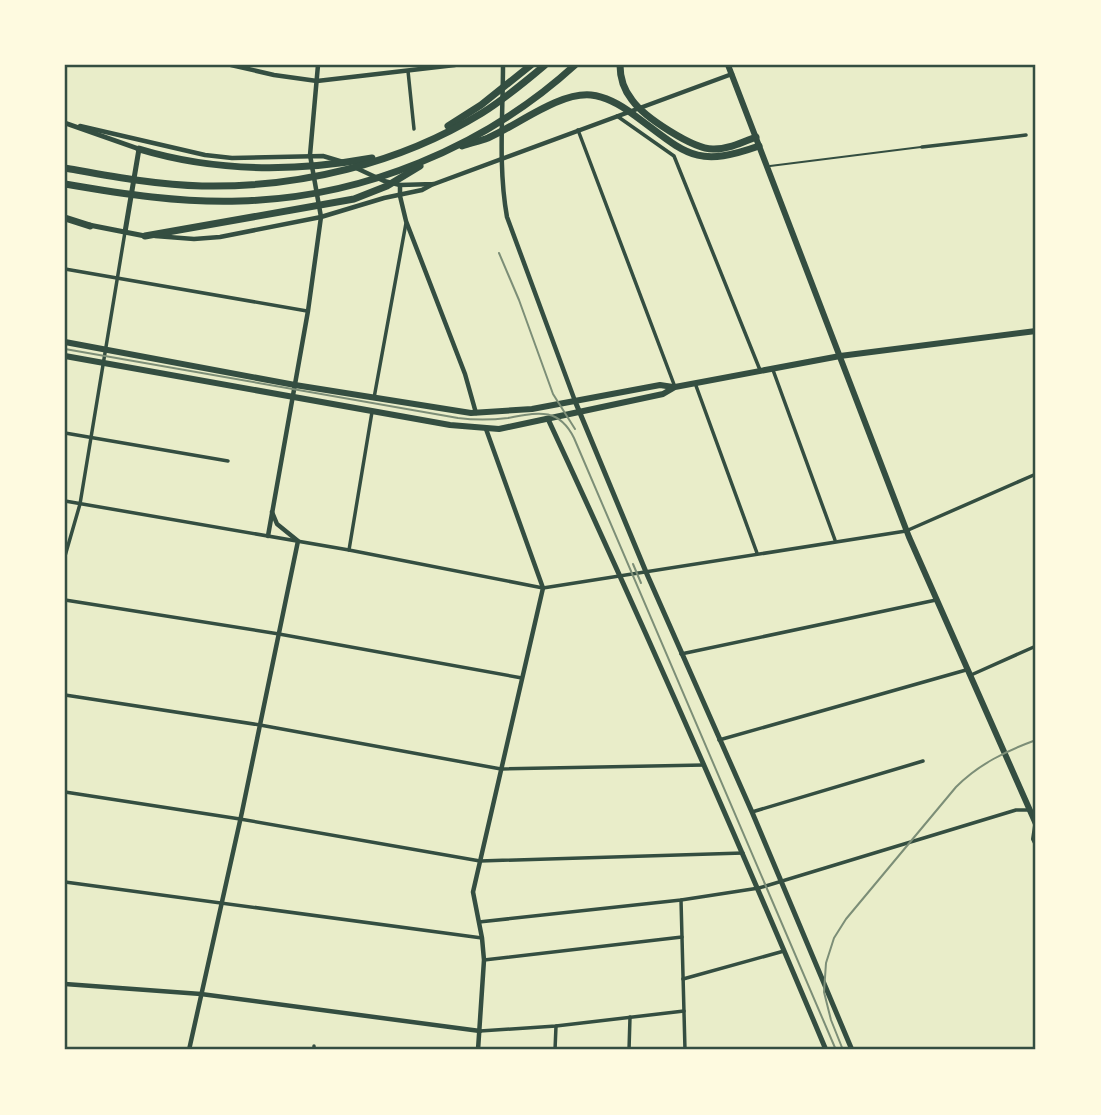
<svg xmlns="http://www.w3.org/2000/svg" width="1101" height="1115" font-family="'Open Sans',sans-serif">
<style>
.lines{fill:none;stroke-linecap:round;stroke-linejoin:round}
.service{stroke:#344e41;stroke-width:2}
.minor{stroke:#344e41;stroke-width:3.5}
.tertiary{stroke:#344e41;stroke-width:4.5}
.secondary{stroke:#344e41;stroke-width:5}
.primary{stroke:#344e41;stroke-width:6}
.motorway{stroke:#344e41;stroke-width:7}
.tram{stroke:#7c8e77;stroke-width:2}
.rail{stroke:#7c8e77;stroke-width:2}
.neatline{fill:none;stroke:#344e41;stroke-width:2.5}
</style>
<rect width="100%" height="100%" fill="#e9edc9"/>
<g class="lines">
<path class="service" d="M770 166 921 147"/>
<g class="minor">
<path d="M408 71 414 129"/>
<path d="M617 116 674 156 760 370"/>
<path d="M578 130 675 387"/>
<path d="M922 147 1026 135"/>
<path d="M65 269 307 311"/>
<path d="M773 370 835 540"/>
<path d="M695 383 757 553"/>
<path d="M374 398 406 223"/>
<path d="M65 433 228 461"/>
<path d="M65 501 349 550 543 588 906 531 1036 474"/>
<path d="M349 550 372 412"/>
<path d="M65 556 80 504 125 232"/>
<path d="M65 600 279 634 522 678"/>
<path d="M681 654 936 600"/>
<path d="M971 675 1036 646"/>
<path d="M65 695 260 725 501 769 704 765"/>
<path d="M719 740 966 670"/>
<path d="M65 792 240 819 480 861 743 853"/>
<path d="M752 812 923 761"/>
<path d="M65 882 482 938"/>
<path d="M681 900 685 1050"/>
<path d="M479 922 681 900 759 888 1016 810H1030"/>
<path d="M484 960 682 937"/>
<path d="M683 979 784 951"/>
<path d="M480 1031 556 1026 684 1011"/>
<path d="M314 1050V1046"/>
<path d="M555 1050 556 1026"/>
<path d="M629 1050 630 1017"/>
</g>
<g class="tertiary">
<path d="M231 65 274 75 317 81 455 65"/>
<path d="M503 65C503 115 498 167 507 217L575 401"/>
<path d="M80 126 205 155 232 158 323 156 343 162"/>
<path d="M354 167 384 181 400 185 434 184 732 74"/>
<path d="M400 185V196L406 221 465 374 476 413"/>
<path d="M155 236 194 239 220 237 321 217 384 198 422 190 433 184"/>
<path d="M268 536 308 311 321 217 310 155 318 65"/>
<path d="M65 984 201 994 480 1031"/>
<path d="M189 1050 242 812 298 541 277 524 272 512"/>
<path d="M478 1050 484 960 482 938 473 892 543 588 486 429"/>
</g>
<g class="secondary">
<path d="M65 123 139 149 125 232"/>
<path d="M89 225 145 236"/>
<path d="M575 401 646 572 752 812 852 1050"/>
<path d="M548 419C645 628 737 838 826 1050"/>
</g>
<g class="primary">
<path d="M728 65 909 537 1036 824"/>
<path d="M65 342 295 385 471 413 532 409 660 385 673 387"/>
<path d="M65 356 450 425 499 429 663 394 675 387 840 356 1036 331"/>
<path d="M1036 826 1034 839 1036 843"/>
</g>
<g class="motorway">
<path d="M620 65C620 78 624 90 632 100 644 117 694 150 714 149 729 149 743 142 756 137"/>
<path d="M448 126 481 105 531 65"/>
<path d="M462 146C471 143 480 141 488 138 518 125 559 92 591 95 608 97 621 105 634 115 686 153 694 169 759 146"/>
<path d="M139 149C215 172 295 172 372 158"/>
<path d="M65 168C110 176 156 185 202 186 298 188 399 164 482 113 504 99 525 82 545 65"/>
<path d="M65 184C123 194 181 203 240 201 362 198 485 147 575 65"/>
<path d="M65 218 90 226"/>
<path d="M145 236 354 199 387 186 420 166"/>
</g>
<g class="tram">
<path d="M499 253 519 300 553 394 575 429"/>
<path d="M65 349 458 418C474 420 491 420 508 418 536 413 558 406 574 438L836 1050"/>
</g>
<g class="rail">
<path d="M633 564 641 583"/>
<path d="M843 1050 831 1020 824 992 826 963 834 938 846 919 956 787C979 764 1006 751 1036 740"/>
</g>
</g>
<rect width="1101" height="1115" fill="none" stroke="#fefae0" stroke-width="133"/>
<rect x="66" y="66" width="968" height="982" class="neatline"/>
</svg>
